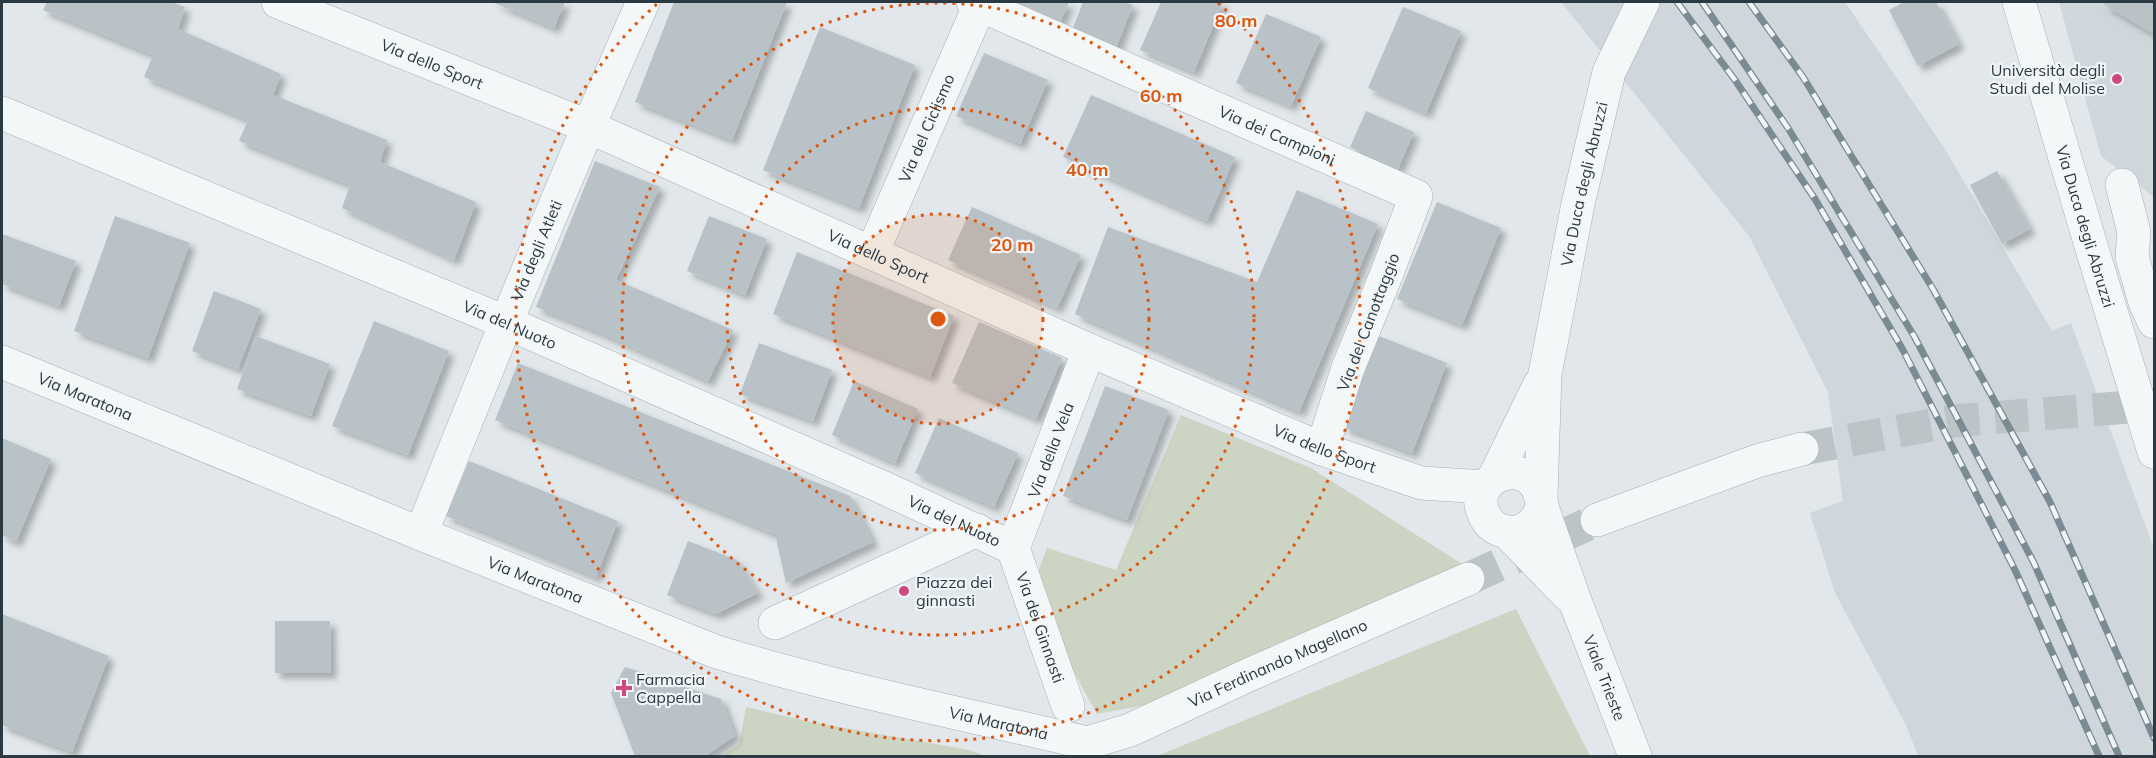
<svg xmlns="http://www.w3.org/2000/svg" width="2156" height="758" font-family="Mulish,sans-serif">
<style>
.built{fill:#cfd7dc}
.green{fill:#ccd4c3}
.building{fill:#b9c2c7;filter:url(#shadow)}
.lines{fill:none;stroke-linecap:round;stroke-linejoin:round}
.minor-tunnel{stroke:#bcc4c8;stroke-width:33;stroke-dasharray:33 16;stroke-linecap:butt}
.minor-casing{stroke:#a6afb4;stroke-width:34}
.minor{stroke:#f4f7f8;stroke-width:33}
.rail-casing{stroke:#7b8b93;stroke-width:7}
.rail{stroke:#f1f5f7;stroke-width:4.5;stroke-dasharray:14;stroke-linecap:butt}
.ring{fill:none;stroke:#de570f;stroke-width:3;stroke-dasharray:3 6}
.poi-dot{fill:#cd4881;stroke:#f1f5f7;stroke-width:2}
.labels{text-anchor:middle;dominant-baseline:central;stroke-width:4.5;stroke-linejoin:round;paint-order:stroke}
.street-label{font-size:16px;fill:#2a3942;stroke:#f1f5f7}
.poi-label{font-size:16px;fill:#2a3942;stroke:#f1f5f7;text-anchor:start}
.centre{fill:#de570f;stroke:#f1f5f7;stroke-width:3}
.ring-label{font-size:18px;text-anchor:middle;font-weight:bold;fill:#de570f;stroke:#f1f5f7;stroke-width:4.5;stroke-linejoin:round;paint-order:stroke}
</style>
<defs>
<filter id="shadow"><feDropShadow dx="5.5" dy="5.5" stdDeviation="3" flood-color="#0004"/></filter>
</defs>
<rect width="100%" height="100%" fill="#e1e7ea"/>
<g class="built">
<path d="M1561 2H1845L1943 146 2052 331 2071 323 2154 549V756H1918L1906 725 1835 593 1810 513 1843 501 1828 392 1749 236Z"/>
<path d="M2059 2H2154V197L2101 156Z"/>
</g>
<g class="green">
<path d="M1181 415 1311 468 1462 564 1151 704 1097 714 1030 593 1047 548 1116 570Z"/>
<path d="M1516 609 1590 756H1157Z"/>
<path d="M746 707 806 721 969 750 986 756H721L739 745Z"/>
</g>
<g class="building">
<path d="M47 2H171L185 7 178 29 281 74 273 95 387 140 380 162 476 202 454 260 342 208 350 185 239 141 248 120 144 77 153 55 43 10Z"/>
<path d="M492 2H565L554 28Z"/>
<path d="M674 2H787L732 140 635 102Z"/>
<path d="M1014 2H1069L1060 22Z"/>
<path d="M1083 2H1124L1133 5 1116 48 1072 30Z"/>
<path d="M1161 2H1223L1194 72 1140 50Z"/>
<path d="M1904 2H1936L1959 44 1918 66 1889 10Z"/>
<path d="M2103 2H2154V34L2106 6Z"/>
<path d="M1403 7 1461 31 1426 113 1368 88Z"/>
<path d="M1266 14 1321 37 1291 106 1236 83Z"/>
<path d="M820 27 915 65 859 208 763 170Z"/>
<path d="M984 53 1048 80 1020 144 956 116Z"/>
<path d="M1091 95 1235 157 1207 221 1063 157Z"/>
<path d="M1366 111 1414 132 1398 169 1350 147Z"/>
<path d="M595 161 660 187 616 280 733 330 708 381 601 333 536 307Z"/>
<path d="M1997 171 2030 229 2002 244 1970 185Z"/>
<path d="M1297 190 1378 224 1299 412 1075 314 1108 227 1257 282Z"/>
<path d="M1437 202 1501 228 1462 325 1397 299Z"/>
<path d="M972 207 1081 255 1057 308 948 260Z"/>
<path d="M115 216 190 243 148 358 74 331Z"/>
<path d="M709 216 767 239 745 295 687 271Z"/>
<path d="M2 234 76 261 59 306 2 284Z"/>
<path d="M797 252 954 316 930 377 773 314Z"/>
<path d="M214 291 261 309 238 369 192 351Z"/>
<path d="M374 321 449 351 408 455 332 426Z"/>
<path d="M979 322 1062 358 1036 419 952 383Z"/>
<path d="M256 336 330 364 311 416 237 389Z"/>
<path d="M1379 336 1447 363 1412 453 1343 427Z"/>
<path d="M759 343 832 370 813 421 740 394Z"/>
<path d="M518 363 850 496 873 542 786 583 775 534 495 420Z"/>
<path d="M854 381 918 409 895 463 832 435Z"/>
<path d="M1105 386 1169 410 1127 520 1063 496Z"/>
<path d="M939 418 1018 453 994 507 915 473Z"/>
<path d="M2 438 51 459 16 542 2 535Z"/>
<path d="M469 461 618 521 596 577 446 516Z"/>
<path d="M688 541 737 560 758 593 716 614 667 595Z"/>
<path d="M2 614 109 656 72 752 2 725Z"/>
<path d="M275 621H330L331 673H275Z"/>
<path d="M625 667 721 699 735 736 705 756H635L611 693Z"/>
</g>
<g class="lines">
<g class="minor-tunnel">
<path d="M1802 449 1953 421 2154 405"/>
<path d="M1468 579 1597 520"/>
</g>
<defs>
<g id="minor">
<path id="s1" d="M278 2 587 126 1089 350 1322 449 1421 483 1485 487"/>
<path id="s2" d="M973 2 1416 196 1387 273 1348 368 1322 449"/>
<path id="s3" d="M2019 2 2089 239 2154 452"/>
<path id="s4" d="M2 113 505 322 882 487 1013 548"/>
<path d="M2122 185 2134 232 2132 257 2145 302 2154 322"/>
<path id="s5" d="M872 253 981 2"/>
<path id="s6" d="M2 362 421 534 717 652C838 689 964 714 1087 743"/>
<path d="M1494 478 1540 384"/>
<path id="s7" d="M1541 495 1545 374 1578 204 1609 72 1643 2"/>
<path id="s8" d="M1542 507C1535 526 1520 538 1500 530 1492 527 1487 521 1484 514 1465 474 1539 449 1542 507L1575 601 1635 756"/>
<path d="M1597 520 1757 461 1802 449"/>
<path d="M1507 532 1567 594"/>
<path id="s9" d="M421 534C492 355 565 177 643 2"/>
<path id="s10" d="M1013 548 1089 350"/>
<path id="s11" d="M1013 548 1068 706"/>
<path d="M775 623 977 530"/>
<path id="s12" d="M1087 743 1130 730 1253 673 1468 579"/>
</g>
</defs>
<use href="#minor" class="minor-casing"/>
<use href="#minor" class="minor"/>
<defs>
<g id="rail">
<path d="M1677 2 1735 80 1815 199 1903 350 2015 570 2099 756"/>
<path d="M1702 2 1788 128 1914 336 2033 561 2119 756"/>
<path d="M1749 2 1803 77 1933 289 2050 502 2154 738"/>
</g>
</defs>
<use href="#rail" class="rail-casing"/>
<use href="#rail" class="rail"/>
</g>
<circle cx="938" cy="319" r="105" fill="#de570f" fill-opacity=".12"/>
<g class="ring">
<circle cx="938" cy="319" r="105"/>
<circle cx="938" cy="319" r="211"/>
<circle cx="938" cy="319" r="316"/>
<path d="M1218 3A422 422 0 1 1 658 3"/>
</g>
<g class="poi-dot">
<circle cx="2117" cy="79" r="6"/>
<circle cx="904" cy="591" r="6"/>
<path d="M621 679h6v6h6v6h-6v6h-6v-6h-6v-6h6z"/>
</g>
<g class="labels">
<g class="street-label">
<text stroke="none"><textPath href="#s1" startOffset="166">Via dello Sport</textPath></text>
<text stroke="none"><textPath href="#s5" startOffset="136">Via del Ciclismo</textPath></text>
<text stroke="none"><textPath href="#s2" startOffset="332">Via dei Campioni</textPath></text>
<text stroke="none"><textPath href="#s7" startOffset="315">Via Duca degli Abruzzi</textPath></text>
<text stroke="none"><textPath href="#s3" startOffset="234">Via Duca degli Abruzzi</textPath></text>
<text stroke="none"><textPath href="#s9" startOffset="306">Via degli Atleti</textPath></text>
<text stroke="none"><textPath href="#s1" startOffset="652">Via dello Sport</textPath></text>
<text transform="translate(1368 322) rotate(-69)">Via del Canottaggio</text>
<text stroke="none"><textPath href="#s4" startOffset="550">Via del Nuoto</textPath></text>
<text stroke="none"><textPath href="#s6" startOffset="90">Via Maratona</textPath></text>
<text stroke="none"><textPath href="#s1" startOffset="1138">Via dello Sport</textPath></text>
<text stroke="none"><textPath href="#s10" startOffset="105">Via della Vela</textPath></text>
<text stroke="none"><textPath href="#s4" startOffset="1036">Via del Nuoto</textPath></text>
<text stroke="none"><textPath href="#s6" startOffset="576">Via Maratona</textPath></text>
<text stroke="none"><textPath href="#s11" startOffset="84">Via dei Ginnasti</textPath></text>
<text stroke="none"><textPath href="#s12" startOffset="207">Via Ferdinando Magellano</textPath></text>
<text stroke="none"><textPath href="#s8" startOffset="370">Viale Trieste</textPath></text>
<text stroke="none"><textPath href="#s6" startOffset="1062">Via Maratona</textPath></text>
</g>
<g class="poi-label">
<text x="2105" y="70" text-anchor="end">Università degli<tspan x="2105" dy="18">Studi del Molise</tspan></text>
<text x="916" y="582">Piazza dei<tspan x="916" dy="18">ginnasti</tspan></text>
<text x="636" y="679">Farmacia<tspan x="636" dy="18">Cappella</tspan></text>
</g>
</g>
<circle cx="938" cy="319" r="9" class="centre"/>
<g class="ring-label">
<text x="1236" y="27">80 m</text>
<text x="1161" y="102">60 m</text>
<text x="1087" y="176">40 m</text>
<text x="1012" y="251">20 m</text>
</g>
<rect width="2156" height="758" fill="none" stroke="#2a3942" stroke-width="6"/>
</svg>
